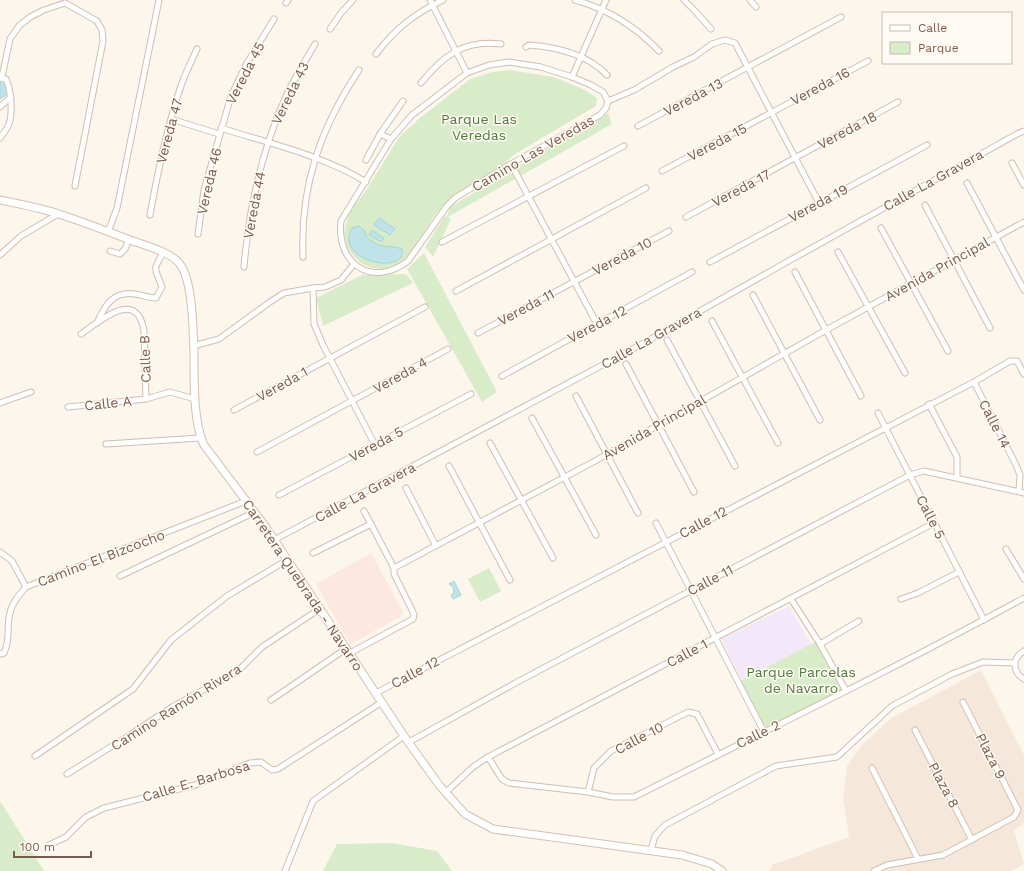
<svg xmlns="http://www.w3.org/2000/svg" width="1024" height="871" font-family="'Work Sans',sans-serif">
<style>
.residential{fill:#f5e8da}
.commercial{fill:#fde8e0}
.education{fill:#f3e8fa}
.green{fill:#d8ecc9}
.water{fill:#bfe3e8;stroke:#a5d3da}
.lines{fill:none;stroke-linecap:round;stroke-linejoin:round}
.street-casing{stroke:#d1beb0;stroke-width:7}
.secondary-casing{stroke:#d6c0b0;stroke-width:9}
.street{stroke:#fff;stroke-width:5}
.secondary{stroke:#fff;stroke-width:7}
.labels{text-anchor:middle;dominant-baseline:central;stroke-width:3;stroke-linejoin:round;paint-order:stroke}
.street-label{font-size:14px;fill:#7a5c4d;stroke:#fffaf3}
.park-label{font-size:14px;fill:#537a41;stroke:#fffaf3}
</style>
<rect width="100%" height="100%" fill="#fdf6ec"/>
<path class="residential" d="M981 670 1024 755V823L1014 831 1024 864 1011 871H769L772 865 849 837 843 799 847 766 861 746 890 719Z"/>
<path class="commercial" d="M371 553 403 612 400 617 351 644H350L316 584Z"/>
<path class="education" d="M789 606 811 644 742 680 721 639Z"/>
<g class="green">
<path d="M510 70 553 77 583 89 597 98 596 106 515 154 504 164 450 198 435 215 408 258 397 266 384 269 372 268 362 264 355 258 347 247 344 234 349 212 365 192 400 136 420 118 470 79 492 72Z"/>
<path d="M608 113 612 124 448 217 451 219 433 257 425 247 445 216 447 217 450 207Z"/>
<path d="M424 253 497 392 482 402 407 269Z"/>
<path d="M406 274 413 283 323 326 316 298 362 275Z"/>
<path d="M489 568 501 591 480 602 468 579Z"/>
<path d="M815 642 841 689 840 692 770 727H767L763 725 740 681Z"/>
<path d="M0 801 44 871H0Z"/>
<path d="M392 843 437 851 452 871H323L337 844Z"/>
</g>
<g class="water">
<path d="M0 82 5 85 7 91 5 96 0 99Z"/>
<path d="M379 218 395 229 390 235 374 225Z"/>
<path d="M359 226C361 228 363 229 364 230 367 234 365 236 369 239 383 250 388 244 402 249 408 276 333 262 352 228Z"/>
<path d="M372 230 384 238 381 242 369 235Z"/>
<path d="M454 581 461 595 453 599 451 595 454 593 453 587 449 584Z"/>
</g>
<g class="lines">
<defs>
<g id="street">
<path d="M430 0 467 73"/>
<path d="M575 0C608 9 636 27 659 51"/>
<path d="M684 0 695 11 711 29"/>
<path d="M750 0 756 7"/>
<path d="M65 3 97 21 102 30 103 41 75 186"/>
<path d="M286 3 288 0"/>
<path d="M330 29 341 13 353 0"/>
<path d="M526 47 529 45C556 47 587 54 607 75"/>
<path d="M376 54C396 28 414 14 443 0"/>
<path d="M509 62 541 67 572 77 591 85 603 92 608 101 606 108 600 115 511 164 455 198 447 206 408 261C373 288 336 265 341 221L391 139 412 115 467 73 489 65Z"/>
<path d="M2 77 10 39 19 26 30 17 44 10 65 3"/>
<path d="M572 77 606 0"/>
<path d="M0 78 6 79C11 90 13 112 9 124 7 129 3 134 0 138"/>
<path d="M421 83C443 56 464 39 501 44"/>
<path d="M608 101 634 90 673 67 694 57 712 44 725 40 735 43 819 203"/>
<path d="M0 107 11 97"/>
<path d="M171 119 219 134"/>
<path d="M638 126 841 17"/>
<path d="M221 128C267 143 325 156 366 182"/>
<path d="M380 134 391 139"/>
<path d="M366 160 380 134 403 101"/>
<path d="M1012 163 1024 185"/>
<path d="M511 164 597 324"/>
<path d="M662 171 868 61"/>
<path d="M967 183 1024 290"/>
<path d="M925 205 990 328"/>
<path d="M150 215C158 170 167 126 182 83 186 72 192 60 197 49"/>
<path d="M686 217 898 102"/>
<path d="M881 228 948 351"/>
<path d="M108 232 117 208 159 0"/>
<path d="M198 234 204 190 231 96 247 63 274 19"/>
<path d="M442 242 624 146"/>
<path d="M110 251 120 254 125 249 129 239"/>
<path d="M838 252 905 373"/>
<path d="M0 255 21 236 58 214"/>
<path d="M303 257C300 186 320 129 359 70"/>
<path d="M710 262 927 145"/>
<path d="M244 267C249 207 262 149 287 94 295 77 306 60 315 44"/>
<path d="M795 272 861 396"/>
<path d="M313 288 314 324 323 345 375 445"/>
<path d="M456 291 646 188"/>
<path d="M753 295 820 420"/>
<path d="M712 321 778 443"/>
<path d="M97 323C105 305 113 291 135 294 143 295 148 298 156 298L162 287C156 268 151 273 163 253"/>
<path d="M478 333 669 231"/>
<path d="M81 334C101 320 137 288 144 331L146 399"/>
<path d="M667 340 735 466"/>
<path d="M193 346 219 339 270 302 284 293 313 288 325 287 341 280 354 264"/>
<path d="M626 364 694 492"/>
<path d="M502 376 692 272"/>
<path d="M974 382 1016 465 1020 475 1019 491"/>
<path d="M576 396 638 513"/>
<path d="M0 403 31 392"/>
<path d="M929 404 957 457V477"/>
<path d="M68 407 146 399 170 392 195 399"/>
<path d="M234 410 425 307"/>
<path d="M878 413 984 620"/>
<path d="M532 418 596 535"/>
<path d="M490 443 553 558"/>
<path d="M106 444 200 438"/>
<path d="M257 452 448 349"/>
<path d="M449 466 510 580"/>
<path d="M406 488 436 546"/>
<path d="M279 495 471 394"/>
<path d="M364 511 394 568"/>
<path d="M656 523 764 732"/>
<path d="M274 540 640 345 785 263 1017 134 1024 131"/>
<path d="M1006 549 1024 579"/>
<path d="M0 552 12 561 26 587"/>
<path d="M313 553 371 524"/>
<path d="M120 576 255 512"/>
<path d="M791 599 820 644 846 691"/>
<path d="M901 599 918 593 959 572"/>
<path d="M820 644 859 621"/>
<path d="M1024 651C1012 658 1012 672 1024 679"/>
<path d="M350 653 413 619 414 615 412 610 394 574V568L595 461 826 330 1024 222"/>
<path d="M0 654 4 653C11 638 6 628 10 613 12 603 19 595 26 587L246 501"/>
<path d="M376 693 974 382 1010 361H1017L1024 374"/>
<path d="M271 700 347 648"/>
<path d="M915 730 972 840"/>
<path d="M409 742 519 681 910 475 924 471 1024 493"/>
<path d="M35 756 133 689 171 640 227 596 287 560"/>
<path d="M488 757 502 779 509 783 588 792 613 797H634C765 731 896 668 1024 598"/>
<path d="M872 768 918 859"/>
<path d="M67 774 130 735 172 707 238 671 262 647 321 608"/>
<path d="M446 792 473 767 488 757 934 523"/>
<path d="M588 792 594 768 611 751 688 712 697 714 718 754"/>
<path d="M49 845 66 837 86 817 104 808 195 785 250 763 261 762 272 770 278 769 382 702"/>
<path d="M651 850 655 836 665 825 776 766 837 757 892 706 952 674 983 662 1014 663"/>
<path d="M285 871 313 801 404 736"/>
<path d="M874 871 887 865 943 855 1014 817 1018 810 963 702"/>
</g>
<path id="secondary" d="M0 200C20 204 40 208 59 214 83 222 107 231 130 240 144 245 170 252 179 263 193 279 193 330 194 352 194 377 193 422 204 445L265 526 404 736 439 785 465 814 493 829 682 855 712 864 722 871"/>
</defs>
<use href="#street" class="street-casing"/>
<use href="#secondary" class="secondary-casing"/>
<use href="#street" class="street"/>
<use href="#secondary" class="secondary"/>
</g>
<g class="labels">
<g class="street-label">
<text transform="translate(245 73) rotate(-63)">Vereda 45</text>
<text transform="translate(820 86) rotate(-28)">Vereda 16</text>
<text transform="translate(290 93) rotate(-64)">Vereda 43</text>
<text transform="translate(693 97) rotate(-28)">Vereda 13</text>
<text transform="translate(847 130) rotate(-28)">Vereda 18</text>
<text transform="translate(169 131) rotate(-75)">Vereda 47</text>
<text transform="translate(717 142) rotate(-28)">Vereda 15</text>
<text transform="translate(533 153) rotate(-30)">Camino Las Veredas</text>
<text transform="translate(933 180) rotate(-29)">Calle La Gravera</text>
<text transform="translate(209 181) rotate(-77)">Vereda 46</text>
<text transform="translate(741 188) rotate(-28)">Vereda 17</text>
<text transform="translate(818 203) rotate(-28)">Vereda 19</text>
<text transform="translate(254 205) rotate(-79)">Vereda 44</text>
<text transform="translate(622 256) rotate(-28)">Vereda 10</text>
<text transform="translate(937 269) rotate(-29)">Avenida Principal</text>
<text transform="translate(526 307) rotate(-28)">Vereda 11</text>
<text transform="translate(597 324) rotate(-28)">Vereda 12</text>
<text transform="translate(651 338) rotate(-29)">Calle La Gravera</text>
<text transform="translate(145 359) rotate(-92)">Calle B</text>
<text transform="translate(400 375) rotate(-29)">Vereda 4</text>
<text transform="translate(282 384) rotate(-29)">Vereda 1</text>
<text transform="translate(108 403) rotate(-6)">Calle A</text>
<text transform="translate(995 424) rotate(63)">Calle 14</text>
<text transform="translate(654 427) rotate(-30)">Avenida Principal</text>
<text transform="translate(376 444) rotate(-28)">Vereda 5</text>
<text transform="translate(365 492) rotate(-28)">Calle La Gravera</text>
<text transform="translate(931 517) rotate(63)">Calle 5</text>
<text transform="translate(703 522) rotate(-28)">Calle 12</text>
<text transform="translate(101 558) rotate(-21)">Camino El Bizcocho</text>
<text transform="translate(710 580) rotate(-28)">Calle 11</text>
<text transform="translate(303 585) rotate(56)">Carretera Quebrada - Navarro</text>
<text transform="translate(687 653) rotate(-28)">Calle 1</text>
<text transform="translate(415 672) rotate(-28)">Calle 12</text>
<text transform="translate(176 707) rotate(-32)">Camino Ramón Rivera</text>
<text transform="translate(758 734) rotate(-26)">Calle 2</text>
<text transform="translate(639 738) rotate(-28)">Calle 10</text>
<text transform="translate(991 756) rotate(63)">Plaza 9</text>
<text transform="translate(196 781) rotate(-17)">Calle E. Barbosa</text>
<text transform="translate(944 785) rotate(62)">Plaza 8</text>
</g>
<g class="park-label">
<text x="479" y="119">Parque Las<tspan x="479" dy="16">Veredas</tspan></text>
<text x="801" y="672">Parque Parcelas<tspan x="801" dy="16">de Navarro</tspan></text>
</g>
</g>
<rect x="882" y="12" width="130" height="52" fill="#fffaf3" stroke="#cabbb1"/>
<rect x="890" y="25" width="20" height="6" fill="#ffffff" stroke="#cabbb1"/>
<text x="918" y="32" font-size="12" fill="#7a5c4d">Calle</text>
<rect x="890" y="42" width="20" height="12" fill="#d8ecc9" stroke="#cabbb1"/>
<text x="918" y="52" font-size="12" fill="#7a5c4d">Parque</text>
<path d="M14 851v6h77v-6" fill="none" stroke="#7a5c4d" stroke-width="2"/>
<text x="20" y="851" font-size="12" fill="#7a5c4d" stroke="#fffaf3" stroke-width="3" paint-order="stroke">100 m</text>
</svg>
